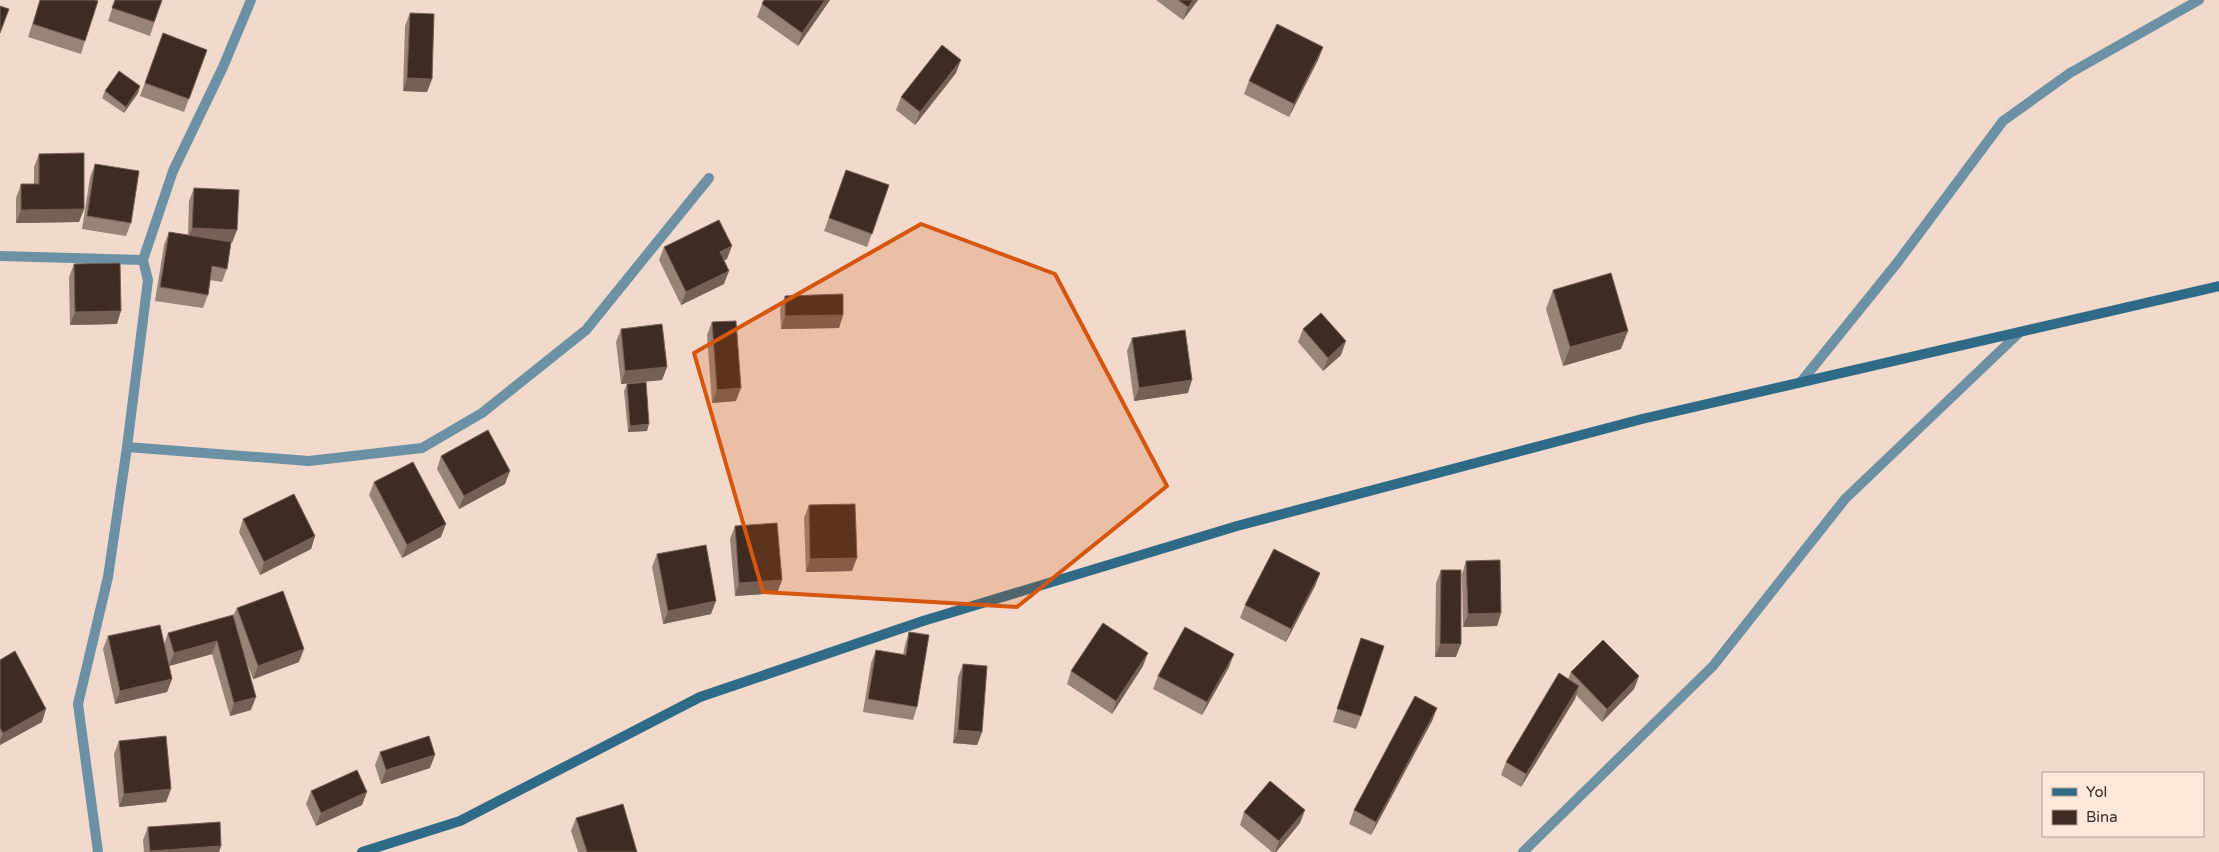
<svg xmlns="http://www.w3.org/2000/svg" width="2219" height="852" font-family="'Varela Round',sans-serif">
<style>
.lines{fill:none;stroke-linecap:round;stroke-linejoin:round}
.street{stroke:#6c91a4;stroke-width:10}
.secondary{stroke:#2f6a86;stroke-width:10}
.wall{fill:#988377}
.shaded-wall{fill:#746055}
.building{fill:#3e2c22;stroke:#746055}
.marked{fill:#d6550f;fill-opacity:0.2;stroke:#d6550f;stroke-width:4;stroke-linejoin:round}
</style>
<rect width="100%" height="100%" fill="#f1dacc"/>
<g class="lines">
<g class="street">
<path d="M0 256 143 260"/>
<path d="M1801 382 1897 263 2003 121 2070 73 2199 0"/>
<path d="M127 447 309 461 422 448 482 413 586 330 709 178"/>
<path d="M98 852 78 704 108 577 127 447 148 280 143 260 173 171 223 67 251 0"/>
<path d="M1523 852 1713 666 1845 499 2020 332"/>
</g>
<path class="secondary" d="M362 852 460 821 700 697 923 621 1237 526 1642 419 2219 286"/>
</g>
<g class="wall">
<path d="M40 0H95L85 41 81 54 28 37Z"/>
<path d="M115 0H162L150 36 108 21Z"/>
<path d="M830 0 798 46 757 17 762 4Z"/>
<path d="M1156 0H1198L1183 20Z"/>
<path d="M410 13 432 79 427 92 403 91 405 26Z"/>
<path d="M163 33 207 50 184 112 140 96Z"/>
<path d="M1323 47 1318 60 1289 117 1244 94 1249 81Z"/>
<path d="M956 73 915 125 896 110 901 97Z"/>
<path d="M140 86 138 93 124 113 102 98 105 91Z"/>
<path d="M39 154 84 209 79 222 16 223V198L21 184H34V167Z"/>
<path d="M95 164 131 223 126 236 82 229 90 177Z"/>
<path d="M846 170 889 185 867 247 824 231Z"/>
<path d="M194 188 232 243H231L227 269 222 282 210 280 208 295 203 308 155 301 164 245 169 232 188 235 189 201Z"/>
<path d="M664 247 727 259 724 260V284L681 305 659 260Z"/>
<path d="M74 264 117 324 70 325 69 277Z"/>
<path d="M1553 290 1621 349 1563 366 1546 309Z"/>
<path d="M785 296 843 315 839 328 781 329 780 309Z"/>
<path d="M712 322 736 401 712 403 707 335Z"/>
<path d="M621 329 667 367 662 380 621 384 616 342Z"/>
<path d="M1303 329 1341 355 1323 371 1298 342Z"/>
<path d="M1132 338 1188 393 1134 401 1127 351Z"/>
<path d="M627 384 647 431 628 432 624 391Z"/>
<path d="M441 456 505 484 459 509 437 469Z"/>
<path d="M374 482 441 537 402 558 369 495Z"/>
<path d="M809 505 852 571 806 572 804 518Z"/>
<path d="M243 519 315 536 311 549 260 575 239 532Z"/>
<path d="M735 526 782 580 777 593 735 596 730 539Z"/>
<path d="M657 554 711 614 663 624 652 567Z"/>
<path d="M1466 561 1501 613 1497 626 1463 627 1462 574Z"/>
<path d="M1441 570 1456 657H1435L1436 583Z"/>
<path d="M1320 573 1315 586 1286 642 1240 618 1245 605Z"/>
<path d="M237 608 299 662 253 679 244 656 251 710 230 716 212 654 169 666 172 679 167 692 115 704 103 649 108 636 164 644 168 633 233 616Z"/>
<path d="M909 632 917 707 913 720 863 712 871 663 876 650 903 655 905 645Z"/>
<path d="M1361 638V716L1356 729 1333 722Z"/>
<path d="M0 660 42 722 0 745Z"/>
<path d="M963 664 982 732 977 745 953 743 958 677Z"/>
<path d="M1143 666 1112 714 1067 684 1071 671Z"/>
<path d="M1229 667 1202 715 1153 689 1158 676Z"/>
<path d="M1571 672 1639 676 1634 689 1602 722 1576 695 1575 699 1521 787 1501 775 1506 762 1568 679Z"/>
<path d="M1437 708 1432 721 1371 835 1349 824 1354 810Z"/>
<path d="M119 741 171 789 166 802 119 807 114 754Z"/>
<path d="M380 752 430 768 381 784 375 765Z"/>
<path d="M311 791 362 805 316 826 306 804Z"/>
<path d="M1305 810 1300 823 1276 852H1272L1240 825 1244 812Z"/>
<path d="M576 818 637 852H578L571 831Z"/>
<path d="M148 827 221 846 219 852H144L143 840Z"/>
</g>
<g class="shaded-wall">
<path d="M825 0H830L798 46 802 33Z"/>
<path d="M1193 0H1198L1183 20 1188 7Z"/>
<path d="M1323 47 1318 60 1289 117 1294 104Z"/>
<path d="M961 60 956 73 915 125 920 112Z"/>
<path d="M407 78 432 79 427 92 403 91Z"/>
<path d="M140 86 138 93 124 113 126 107Z"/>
<path d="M84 209 79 222 16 223 21 210Z"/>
<path d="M192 228 237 230 232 243 187 241Z"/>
<path d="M732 246 727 259 715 265 720 252Z"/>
<path d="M729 271 724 284 681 305 686 292Z"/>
<path d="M121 311 117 324 70 325 75 312Z"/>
<path d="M843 315 839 328 781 329 785 316Z"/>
<path d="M1628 331 1621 349 1563 366 1570 347Z"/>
<path d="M1346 341 1341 355 1323 371 1328 358Z"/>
<path d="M667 367 662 380 621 384 625 371Z"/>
<path d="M1192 380 1188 393 1134 401 1139 388Z"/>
<path d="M741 388 736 401 712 403 717 390Z"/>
<path d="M649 424 647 431 628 432 630 426Z"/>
<path d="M510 471 505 484 459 509 464 496Z"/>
<path d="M446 524 441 537 402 558 407 545Z"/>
<path d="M315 536 311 549 260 575 264 562Z"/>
<path d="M857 558 852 571 806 572 810 559Z"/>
<path d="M1320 573 1315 586 1286 642 1291 629Z"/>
<path d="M782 580 777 593 735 596 739 583Z"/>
<path d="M716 601 711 614 663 624 668 611Z"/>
<path d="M1501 613 1497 626 1463 627 1468 614Z"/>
<path d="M217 641 212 654 169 666 174 653Z"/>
<path d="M1440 644H1461L1456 657H1435Z"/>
<path d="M304 649 299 662 253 679 258 666Z"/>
<path d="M1148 653 1143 666 1112 714 1116 701Z"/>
<path d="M1234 654 1229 667 1202 715 1207 702Z"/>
<path d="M1639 676 1634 689 1602 722 1607 709Z"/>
<path d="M172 679 167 692 115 704 120 691Z"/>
<path d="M1579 686 1575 699 1521 787 1526 774Z"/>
<path d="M256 697 251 710 230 716 234 703Z"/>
<path d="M1437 708 1432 721 1371 835 1376 822Z"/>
<path d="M46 709 42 722 0 745V740L3 733Z"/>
<path d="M958 730 982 732 977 745 953 743Z"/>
<path d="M435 755 430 768 381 784 386 770Z"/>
<path d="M171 789 166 802 119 807 124 794Z"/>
<path d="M367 792 362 805 316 826 321 813Z"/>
<path d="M1305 810 1300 823 1276 852H1275L1279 841Z"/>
<path d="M221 846 219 852H150V851Z"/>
</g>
<g class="building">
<path d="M40 0H95L98 1 85 41 33 24Z"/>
<path d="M115 0H162L154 22 112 8Z"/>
<path d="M764 0H825L802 33 762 4Z"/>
<path d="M1178 0H1193L1188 7Z"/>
<path d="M0 6 9 9 0 33Z"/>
<path d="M410 13 434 14 432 79 407 78Z"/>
<path d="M1277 24 1323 47 1294 104 1249 81Z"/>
<path d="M163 33 207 50 189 99 145 83Z"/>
<path d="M942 45 961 60 920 112 901 97Z"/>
<path d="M119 71 140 86 126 107 105 91Z"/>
<path d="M84 153V209L21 210V184H39V154Z"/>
<path d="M95 164 139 171 131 223 87 216Z"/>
<path d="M846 170 889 185 872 234 829 218Z"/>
<path d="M194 188 239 190 237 230 192 228Z"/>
<path d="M719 220 732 246 720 252 729 271 686 292 664 247Z"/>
<path d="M169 232 231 242 227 269 212 266 208 295 160 287Z"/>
<path d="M120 263 121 311 75 312 74 264Z"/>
<path d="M1611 273 1628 331 1570 347 1553 290Z"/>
<path d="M843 294V315L785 316V296Z"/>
<path d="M1321 313 1346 341 1328 358 1303 329Z"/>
<path d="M736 321 741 388 717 390 712 322Z"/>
<path d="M662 324 667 367 625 371 621 329Z"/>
<path d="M1185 330 1192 380 1139 388 1132 338Z"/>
<path d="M646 382 649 424 630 426 627 384Z"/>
<path d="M488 430 510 471 464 496 441 456Z"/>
<path d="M413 462 446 524 407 545 374 482Z"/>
<path d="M294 494 315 536 264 562 243 519Z"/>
<path d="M855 504 857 558 810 559 809 505Z"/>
<path d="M777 523 782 580 739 583 735 526Z"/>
<path d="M706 545 716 601 668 611 657 554Z"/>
<path d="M1274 549 1320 573 1291 629 1245 605Z"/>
<path d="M1500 560 1501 613 1468 614 1466 561Z"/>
<path d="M1441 570H1461V644H1440Z"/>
<path d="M283 591 304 649 258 666 237 608Z"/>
<path d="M233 615 256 697 234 703 217 641 174 653 168 633Z"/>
<path d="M1103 623 1148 653 1116 701 1071 671Z"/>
<path d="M160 625 172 679 120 691 108 636Z"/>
<path d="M1185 627 1234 654 1207 702 1158 676Z"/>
<path d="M909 632 929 635 917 707 868 699 876 650 906 655Z"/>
<path d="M1361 638 1384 646 1361 716 1337 709Z"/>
<path d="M1603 640 1639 676 1607 709 1571 672Z"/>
<path d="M15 651 46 709 3 733 0 728V660Z"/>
<path d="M963 664 987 666 982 732 958 730Z"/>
<path d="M1559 673 1579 686 1526 774 1506 762Z"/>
<path d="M1415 696 1437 708 1376 822 1354 810Z"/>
<path d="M166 736 171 789 124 794 119 741Z"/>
<path d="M429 736 435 755 386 770 380 752Z"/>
<path d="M357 770 367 792 321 813 311 791Z"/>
<path d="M1270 781 1305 810 1279 841 1244 812Z"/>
<path d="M623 804 637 852H587L576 818Z"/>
<path d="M220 822 221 846 150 851 148 827Z"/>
</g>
<path class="marked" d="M921 224 1055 274 1167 486 1017 607 763 592 694 353Z"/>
<rect x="2042" y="772" width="162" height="65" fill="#ffe7d9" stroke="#af9d93"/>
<rect x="2052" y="788" width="25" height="8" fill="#2f6a86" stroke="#af9d93"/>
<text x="2086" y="797" font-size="15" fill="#372e29">Yol</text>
<rect x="2052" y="810" width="25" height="15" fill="#3e2c22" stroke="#af9d93"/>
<text x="2086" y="822" font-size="15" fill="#372e29">Bina</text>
</svg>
